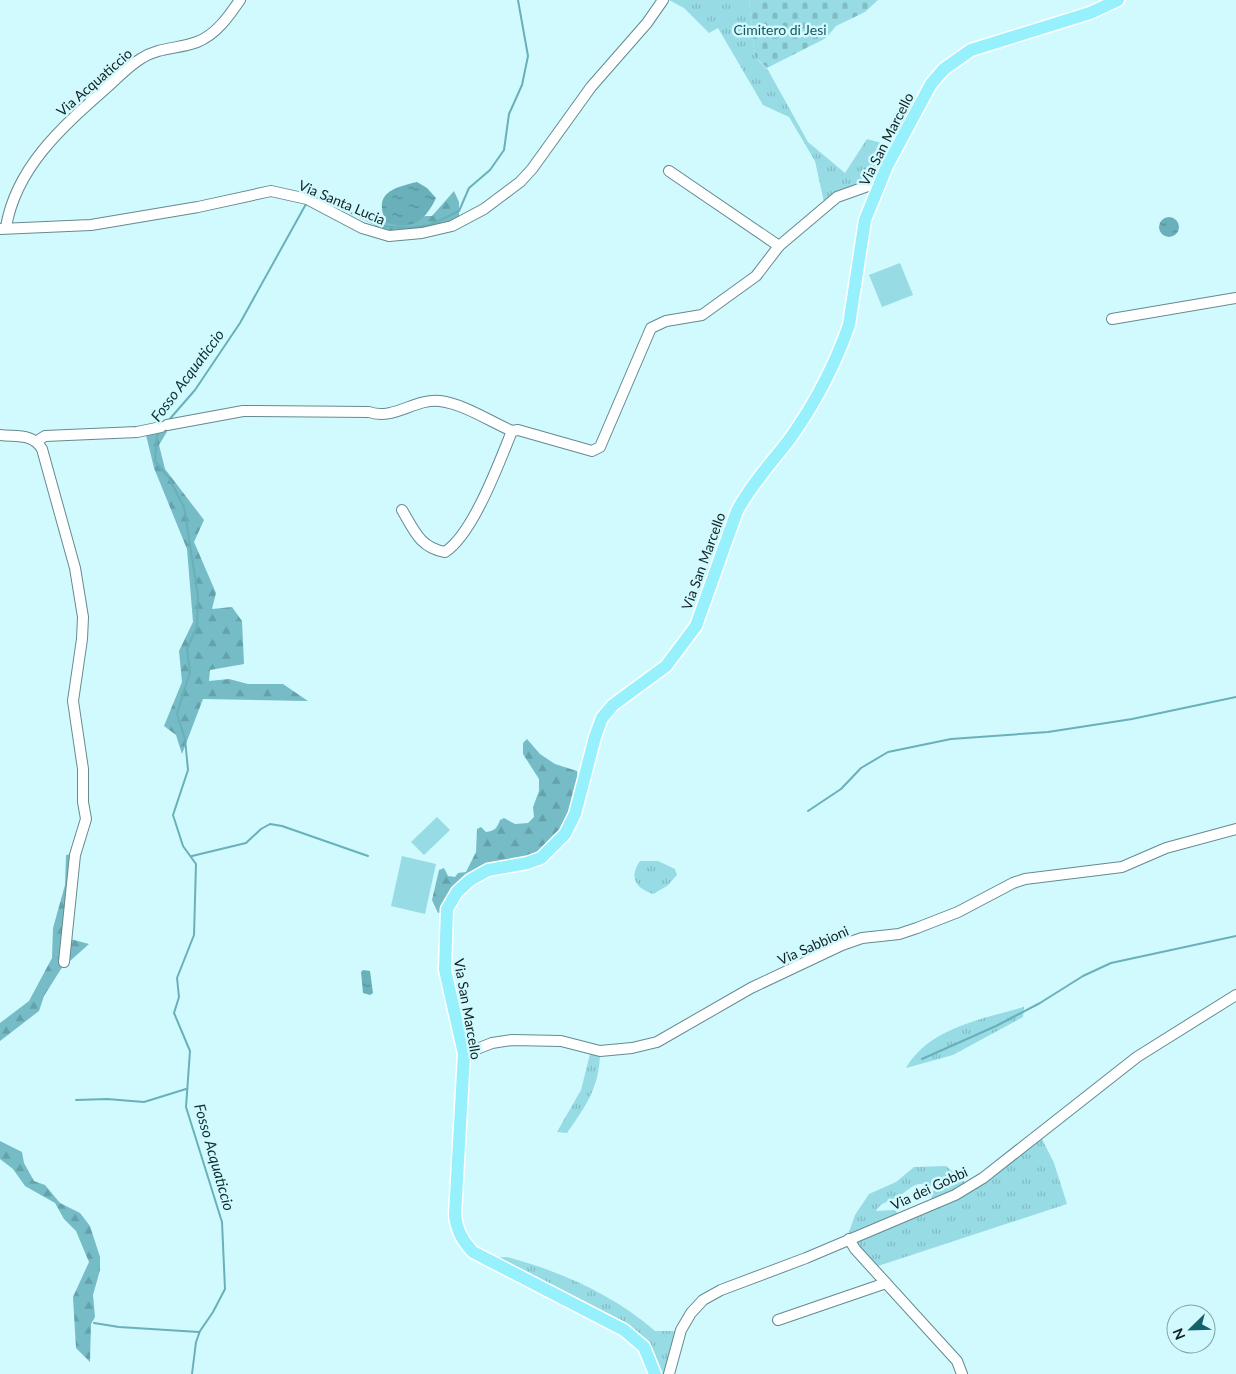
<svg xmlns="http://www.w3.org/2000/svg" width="1236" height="1374" font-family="Lato,sans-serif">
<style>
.grass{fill:url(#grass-tufts)}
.forest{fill:url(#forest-firs)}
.cemetery{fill:url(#cemetery-stones)}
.pitch{fill:#97dbe4}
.water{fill:url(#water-ripples)}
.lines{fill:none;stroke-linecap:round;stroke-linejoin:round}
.stream{stroke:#69b0ba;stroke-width:2}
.minor-casing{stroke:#658a8f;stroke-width:12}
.major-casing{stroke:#fff;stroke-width:15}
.minor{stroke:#fff;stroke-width:10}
.major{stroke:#96f1fd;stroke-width:12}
.labels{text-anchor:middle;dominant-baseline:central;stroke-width:5;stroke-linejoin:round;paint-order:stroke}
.park-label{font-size:14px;fill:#18565d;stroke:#d1faff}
.street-label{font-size:14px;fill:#122123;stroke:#d1faff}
.water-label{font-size:15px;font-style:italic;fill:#0c3135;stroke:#d1faff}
</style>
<defs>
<pattern id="grass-tufts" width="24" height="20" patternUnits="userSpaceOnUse" patternTransform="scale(1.25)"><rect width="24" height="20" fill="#97dbe4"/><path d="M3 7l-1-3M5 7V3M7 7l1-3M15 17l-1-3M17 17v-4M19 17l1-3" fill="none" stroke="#81bcc3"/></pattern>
<pattern id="forest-firs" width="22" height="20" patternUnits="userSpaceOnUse" patternTransform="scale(1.25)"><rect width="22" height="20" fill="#75bcc6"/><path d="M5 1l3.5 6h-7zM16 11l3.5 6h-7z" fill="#64a1aa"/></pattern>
<pattern id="cemetery-stones" width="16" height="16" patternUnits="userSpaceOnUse" patternTransform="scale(1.25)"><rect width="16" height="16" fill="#97dbe4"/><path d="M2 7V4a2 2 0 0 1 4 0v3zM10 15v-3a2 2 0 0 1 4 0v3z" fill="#81bcc3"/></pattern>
<pattern id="water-ripples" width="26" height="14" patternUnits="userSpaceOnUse" patternTransform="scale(1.25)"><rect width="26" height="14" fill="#69b0ba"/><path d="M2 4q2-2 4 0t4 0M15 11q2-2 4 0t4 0" fill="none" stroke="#558f97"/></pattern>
</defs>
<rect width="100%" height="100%" fill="#d1faff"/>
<g class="grass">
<path d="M669 0H749L755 57 768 70 808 142 845 173 867 139 889 145 876 182 824 202 815 161 789 117 763 105 718 28 709 33 684 8Z"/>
<path d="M640 861H658L675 869 677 875 667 886 653 894C635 888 629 877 640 861Z"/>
<path d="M1024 1007 1023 1017 953 1055 906 1068C929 1028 982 1019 1024 1007Z"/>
<path d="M591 1050 600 1054C599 1088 586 1106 567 1133L557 1132 581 1090Z"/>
<path d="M1041 1137 1054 1163 1067 1204 875 1267 852 1240 959 1195Z"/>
<path d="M946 1166 967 1184 930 1203 934 1188C916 1176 909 1192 895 1198 888 1202 881 1202 876 1211L895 1210 900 1216 848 1235 855 1215 869 1194 896 1182 914 1167Z"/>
<path d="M507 1257C560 1271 614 1295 655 1331H677L667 1374H658L652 1350 490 1258Z"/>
</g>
<g class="forest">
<path d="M454 191 459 202V218L439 228 385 232 375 227 381 220C398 221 415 215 432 216Z"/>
<path d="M168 430 159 445 165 469 204 520 194 542 216 593 212 609 232 607 242 621 244 664 210 670 209 681 229 679 248 684H283L308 701 203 699 182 754 176 735 164 726 182 682 179 651 193 622 187 549 154 468 146 435Z"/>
<path d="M527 739 540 754 555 764 577 771 578 778 568 820 545 852 490 867 442 912 438 913 432 900 439 870 444 868 448 876 455 877 458 873 466 872 476 852 477 829 481 827 486 832C495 831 497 828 500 820L504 818 515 824 528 823 534 817 533 807 539 791V779L523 754V743Z"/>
<path d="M72 854 63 937 89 944 61 969 44 996 39 1011 0 1041V1023L29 1001 52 958 53 928 65 885 66 855Z"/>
<path d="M0 1141 22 1152 24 1163 34 1181 45 1185 60 1203 80 1213 90 1226 100 1257V1270L93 1295 95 1317 91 1324 90 1362 76 1348 73 1297 89 1262 76 1231 64 1219 55 1203 25 1186 13 1169 0 1159Z"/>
</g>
<path class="cemetery" d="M749 0H878L865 12 836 26 826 38 767 68 755 57Z"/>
<g class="pitch">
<path d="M900 263 913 295 882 307 869 275Z"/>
<path d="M437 817 450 830 424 855 411 842Z"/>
<path d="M402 856 436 864 425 914 391 906Z"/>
</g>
<g class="water">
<path d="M417 182 427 188 436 198C425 221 411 232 386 222 373 193 392 188 417 182Z"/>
<circle cx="1169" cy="227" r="10"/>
<path d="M363 970 370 971 373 993 370 995 363 993 361 972Z"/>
</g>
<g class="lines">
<g class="stream">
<path d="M316 196 379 226 393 227 409 228 430 225 459 211 469 188 490 170 504 150 509 114 522 85 528 56 518 0"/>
<path d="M168 421 195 390 240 323 306 204"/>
<path d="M160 431 157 435 155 461 169 478 184 507 198 596 197 626 187 649 190 672 177 714 185 739 188 770 173 815 183 846 196 864 194 935 177 978 179 997 174 1013 190 1051 186 1107 222 1222 225 1289 213 1312 200 1331 196 1342 192 1374"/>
<path d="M808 811 841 789 861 768 888 752 951 739 1048 732 1132 719 1236 697"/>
<path d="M192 856 246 843 261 829 270 824 282 826 368 856"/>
<path d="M922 1059 996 1026 1040 1003 1083 976 1111 963 1236 936"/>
<path d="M76 1100 107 1099 144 1102 186 1089"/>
<path d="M94 1323 119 1327 199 1332"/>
</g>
<defs>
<g id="minor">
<path d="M669 171 779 246 837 197 879 182"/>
<path d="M6 227C16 168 61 128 104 90 116 80 128 66 142 58 160 47 178 49 197 42 216 35 229 16 240 0"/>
<path d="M0 229 91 225 198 207 271 191 307 199 362 228 389 236 422 233 452 226 484 209 520 182 532 169 591 87 647 23 663 0"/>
<path d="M1112 319 1236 298"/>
<path d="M167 425 243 411 369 412C393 421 415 398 440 401 464 404 489 421 512 431"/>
<path d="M0 435C16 437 33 433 42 449L75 568 83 617 82 639 73 701 83 769V802L86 819 75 855 64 962"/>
<path d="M37 441 45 436 137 432 161 427"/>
<path d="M402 510C414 530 420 548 445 552 473 534 499 463 512 431L518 430 592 451 600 447 651 328 666 321 702 315 756 276 779 246"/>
<path d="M464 1054 492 1043 512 1040 561 1041 600 1051 632 1048 657 1042 751 988 842 945 862 938 899 934 917 928 958 912 1013 883 1025 879 1122 867 1166 848 1236 829"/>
<path d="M849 1239 855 1249 957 1361 962 1374"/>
<path d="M778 1320 886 1283"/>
<path d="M669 1374 681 1330 691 1313 703 1300 721 1290 806 1258 955 1195 983 1178 1137 1057 1236 995"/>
</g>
<path id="major" d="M655 1374 644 1347 624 1330 473 1252C462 1240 457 1231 455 1215L464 1054 445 970 447 909 457 892 470 880 488 870 527 863 541 858 565 834 575 814 595 737 602 718 613 705 666 666 696 626 737 511C751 485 771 463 789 440 814 405 835 365 849 325L865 220 887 166 931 84 944 69 971 50 1090 13 1118 0"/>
</defs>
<use href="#minor" class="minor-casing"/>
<use href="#major" class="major-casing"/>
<use href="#minor" class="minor"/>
<use href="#major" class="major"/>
</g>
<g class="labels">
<g class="park-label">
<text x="780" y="29">Cimitero di Jesi</text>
</g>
<g class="street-label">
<text transform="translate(94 82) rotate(-41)">Via Acquaticcio</text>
<text transform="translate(886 139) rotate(-63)">Via San Marcello</text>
<text transform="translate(342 202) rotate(23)">Via Santa Lucia</text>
<text transform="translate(703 561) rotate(-70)">Via San Marcello</text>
<text transform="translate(813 945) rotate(-24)">Via Sabbioni</text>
<text transform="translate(468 1009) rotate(80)">Via San Marcello</text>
<text transform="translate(929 1188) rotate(-25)">Via dei Gobbi</text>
</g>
<g class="water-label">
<text transform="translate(187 375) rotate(-53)">Fosso Acquaticcio</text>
<text transform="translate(215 1157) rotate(74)">Fosso Acquaticcio</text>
</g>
</g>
<g transform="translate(1191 1329) rotate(247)"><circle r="24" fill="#d1faff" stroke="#85a3a7"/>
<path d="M0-4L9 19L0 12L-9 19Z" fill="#13616a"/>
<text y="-8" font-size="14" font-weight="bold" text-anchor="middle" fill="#122123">N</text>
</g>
</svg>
